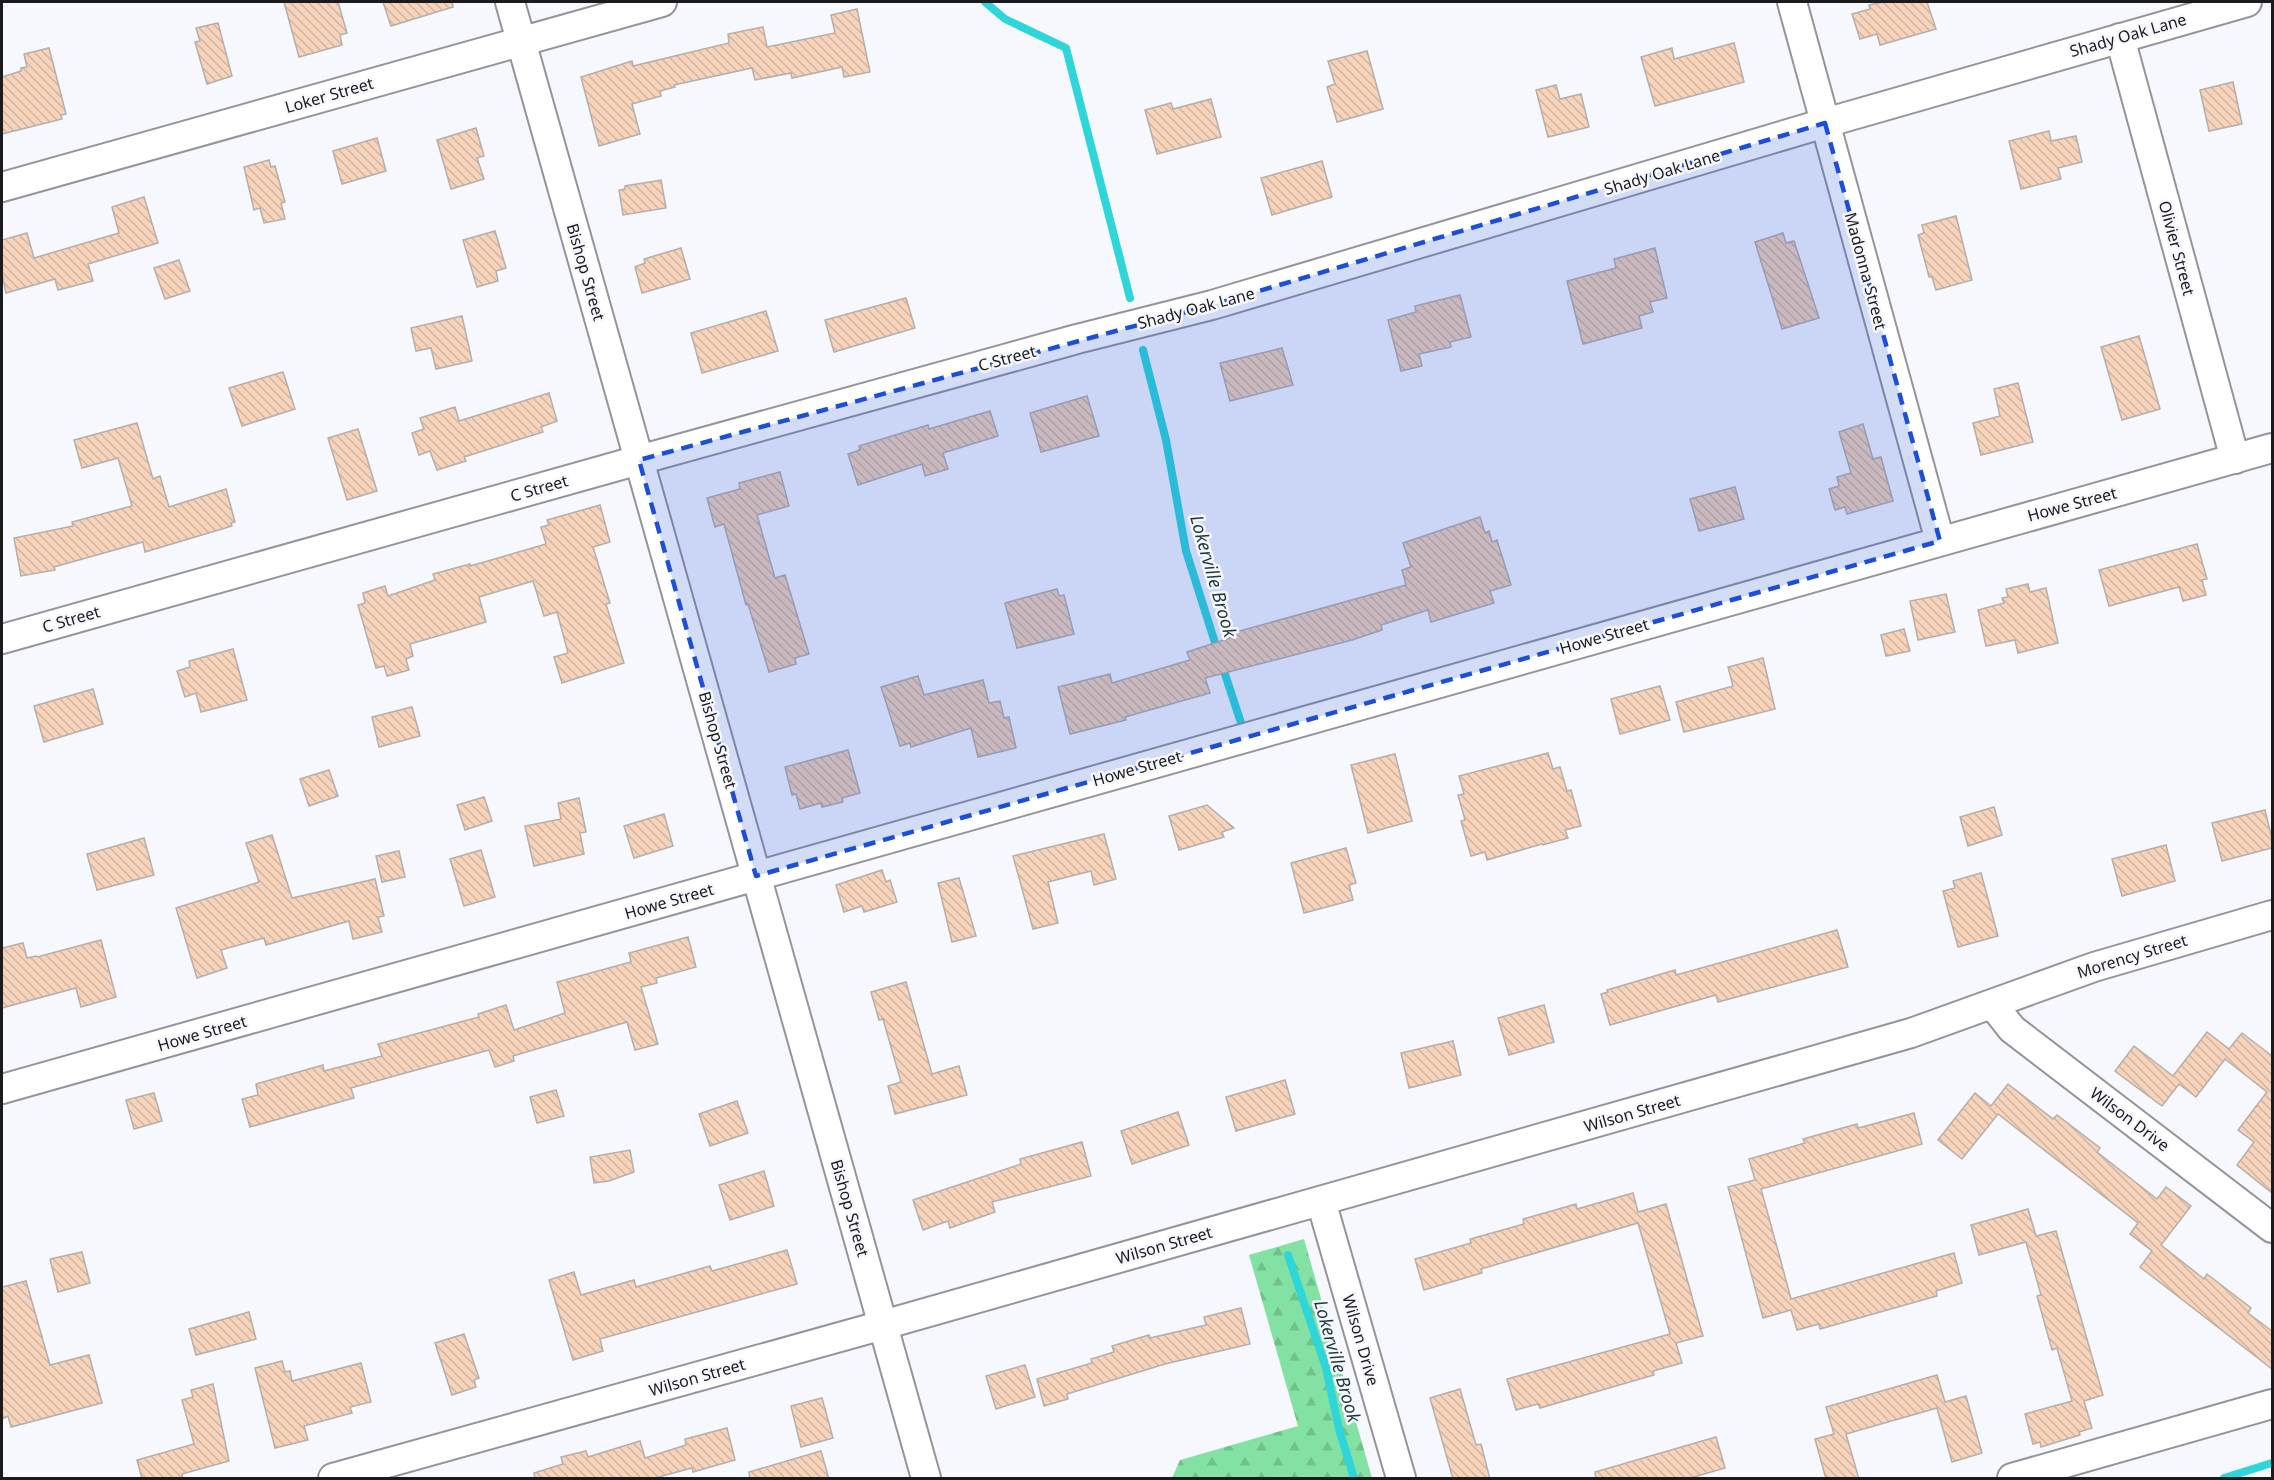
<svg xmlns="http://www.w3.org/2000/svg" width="2274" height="1480" font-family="'Noto Sans',sans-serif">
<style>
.forest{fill:url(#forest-firs)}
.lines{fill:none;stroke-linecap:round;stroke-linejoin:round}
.stream{stroke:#2ed6da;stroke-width:8}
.building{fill:url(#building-back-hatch);stroke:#b5afab;stroke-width:1.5}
.minor-casing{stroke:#94949a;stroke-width:32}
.minor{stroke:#fff;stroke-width:28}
.marked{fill:#1d4ed8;fill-opacity:0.2;stroke:#1d4ed8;stroke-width:4.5;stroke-dasharray:12 8;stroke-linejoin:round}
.labels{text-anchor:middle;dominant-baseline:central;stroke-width:5;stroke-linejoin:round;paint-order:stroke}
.street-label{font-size:16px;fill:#1b1b1e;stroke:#f7f7fe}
.water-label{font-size:18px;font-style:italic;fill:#1f3939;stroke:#f7f7fe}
</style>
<defs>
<pattern id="forest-firs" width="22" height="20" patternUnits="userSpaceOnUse" patternTransform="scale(1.5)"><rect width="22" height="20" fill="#83e2a3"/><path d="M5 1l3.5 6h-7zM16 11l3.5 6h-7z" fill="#71c18c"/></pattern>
<pattern id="building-back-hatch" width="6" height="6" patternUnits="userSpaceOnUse" patternTransform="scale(1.5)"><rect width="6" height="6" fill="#f6d3ba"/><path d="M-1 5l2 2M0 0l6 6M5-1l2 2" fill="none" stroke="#d2b59f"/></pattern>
</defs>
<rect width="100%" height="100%" fill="#f7f7fe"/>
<path class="forest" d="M1304 1239 1372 1478H1172L1180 1460 1298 1426 1249 1255Z"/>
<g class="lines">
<g class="stream">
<path d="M985 2 1005 19 1066 48 1130 298"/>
<path d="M1143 350 1166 440 1186 551 1218 652"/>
<path d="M1222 665 1245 735"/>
<path d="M1288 1255 1326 1368 1339 1429 1354 1478"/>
<path d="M2224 1478 2272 1463"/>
</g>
</g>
<g class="building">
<path d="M284 2H338L347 33 340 35 342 45 299 57Z"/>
<path d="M383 2H452L453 7 391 26Z"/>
<path d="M1883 2H1927L1936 29 1880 45 1877 34 1860 39 1852 14 1870 9 1869 5Z"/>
<path d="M857 9 870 72 844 77 842 67 792 78 791 73 755 80 752 68 674 85 675 87 660 91 661 96 632 104 640 134 599 146 581 77 632 61 633 66 729 43 728 34 763 27 767 47 835 33 831 15Z"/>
<path d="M218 23 232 76 207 84 195 42 200 41 196 28Z"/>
<path d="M1734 43 1744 82 1655 106 1641 57 1672 48 1674 59Z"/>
<path d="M49 48 66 114 61 115 62 119 2 134V77L21 71V68L27 67 24 54Z"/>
<path d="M1367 51 1383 109 1337 122 1327 87 1335 84 1328 61Z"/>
<path d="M2233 82 2242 124 2209 131 2200 90Z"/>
<path d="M1556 85 1560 99 1581 94 1589 127 1548 137 1536 90Z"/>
<path d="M1211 99 1221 137 1157 154 1145 110 1171 103 1173 109Z"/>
<path d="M476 128 484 156 477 158 484 179 451 189 437 140Z"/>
<path d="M2049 131 2051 141 2076 136 2082 162 2058 168 2061 179 2021 189 2009 141Z"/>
<path d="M377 138 386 171 342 184 333 151Z"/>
<path d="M269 160 271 167 275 166 285 202 281 203 285 219 264 223 260 208 254 210 244 167Z"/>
<path d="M1322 161 1332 197 1272 215 1261 178Z"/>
<path d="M661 180 666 208 623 215 619 190 625 189V186Z"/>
<path d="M144 197 158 243 88 264 93 281 58 290 55 279 6 293 2 274V240L27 233 34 258 119 233 112 207Z"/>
<path d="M1956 216 1972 280 1936 290 1932 277H1929L1918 235 1924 233 1922 225Z"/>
<path d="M495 231 506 268 496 271 498 281 477 287 463 240Z"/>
<path d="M1783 233 1786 243 1794 241 1819 318 1782 329 1755 242Z"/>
<path d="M681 248 690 279 642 293 635 267 645 263 644 259Z"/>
<path d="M1655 248 1667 298 1650 302 1653 312 1639 316 1642 328 1583 344 1567 281 1616 268 1614 259Z"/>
<path d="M179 260 190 291 165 299 154 268Z"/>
<path d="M1460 295 1471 337 1450 342 1451 347 1419 354 1422 366 1401 371 1388 320 1416 312 1415 306Z"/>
<path d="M906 298 915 328 834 352 825 320Z"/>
<path d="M766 311 778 351 702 373 691 333Z"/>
<path d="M462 316 472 361 436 369 431 348 416 351 411 328Z"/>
<path d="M2139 336 2160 409 2122 420 2101 347Z"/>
<path d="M1282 348 1293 385 1230 401 1220 363Z"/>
<path d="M283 372 295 409 242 426 229 388Z"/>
<path d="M2018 383 2033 442 1981 455 1973 423 2000 416 1994 389Z"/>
<path d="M549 393 557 421 541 427 543 432 464 457 466 461 437 470 430 451 419 455 412 433 424 429 420 418 455 407 459 421Z"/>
<path d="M1087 396 1099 436 1041 452 1030 413Z"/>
<path d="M990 411 998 436 943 453 948 469 925 476 922 464 858 485 848 454 860 450 859 446 928 425 929 429Z"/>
<path d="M137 423 153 479 160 476 169 507 226 489 235 522 231 523 232 526 145 552 143 542 54 567 55 570 21 576 14 538 73 526 72 522 132 506 118 458 82 468 74 440Z"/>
<path d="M1863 424 1873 459 1881 457 1893 501 1847 514 1845 507 1835 510 1829 489 1839 486 1837 477 1851 473 1839 432Z"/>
<path d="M358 429 377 491 347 500 328 438Z"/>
<path d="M780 472 789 506 757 515 775 578 785 575 809 654 795 658 796 664 769 672 748 604 746 605 724 524 715 527 707 498 740 489 739 483Z"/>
<path d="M1735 487 1744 519 1699 531 1690 499Z"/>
<path d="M600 505 610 542 593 547 610 603 606 604 624 663 562 683 554 657 568 653 557 612 544 616 533 581 479 597 486 622 410 644 413 656 406 659 409 670 387 676 384 666 376 668 358 605 365 603 363 593 385 586 388 596 435 580 433 574 470 564V566L546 544 541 527 549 525 547 520Z"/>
<path d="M1480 517 1485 533 1489 531 1492 542 1497 540 1511 585 1490 591 1494 603 1431 622 1428 610 1381 625 1382 630 1352 640 1205 678 1210 693 1125 717 1126 720 1070 734 1058 687 1110 674 1112 683 1190 660 1187 652 1230 638 1229 634 1406 585 1402 570 1411 567 1403 543Z"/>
<path d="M2197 544 2207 579 2202 580 2206 595 2183 601 2179 587 2109 606 2099 570Z"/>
<path d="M2028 584 2030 592 2046 588 2058 643 2018 653 2015 640 1986 646 1978 610 2004 603 2002 598 2008 597 2006 589Z"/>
<path d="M1057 589 1059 596 1064 595 1074 634 1017 648 1005 603Z"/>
<path d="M1946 594 1955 632 1918 640 1910 601Z"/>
<path d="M1904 629 1910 651 1886 656 1881 635Z"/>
<path d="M233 649 247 700 201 712 196 693 185 697 177 671 190 667 189 661Z"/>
<path d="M1763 658 1775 709 1684 732 1676 702 1733 686 1728 667Z"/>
<path d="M918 676 924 695 983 680 989 703 1000 701 1004 718 1009 717 1016 748 978 757 971 728 911 747 910 743 900 746 881 687Z"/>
<path d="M1660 686 1670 720 1620 734 1611 699Z"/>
<path d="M93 689 103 724 44 742 34 706Z"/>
<path d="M412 707 420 736 379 747 372 717Z"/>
<path d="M848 750 860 793 842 798 843 802 822 807 821 803 800 809 796 794 792 795 785 767Z"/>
<path d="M1548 753 1553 769 1560 767 1567 791 1571 790 1581 826 1565 830 1568 838 1543 845 1542 844 1487 860 1485 852 1471 856 1461 821 1465 820 1458 795 1464 794 1459 776Z"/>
<path d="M1395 754 1412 821 1368 833 1351 765Z"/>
<path d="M329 770 338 796 309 806 300 779Z"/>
<path d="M484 797 492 821 465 830 457 805Z"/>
<path d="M579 798 586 832 580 833 584 854 534 866 525 826 561 819 558 803Z"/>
<path d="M1207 805 1234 828 1222 832 1224 837 1179 850 1169 816Z"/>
<path d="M1994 807 2002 835 1968 846 1960 817Z"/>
<path d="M2265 810 2272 839V848L2222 861 2212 823Z"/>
<path d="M664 814 673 846 634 858 624 826Z"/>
<path d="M1104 834 1116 879 1094 885 1091 871 1048 882 1058 923 1033 929 1013 856Z"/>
<path d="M272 835 292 898 375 879 384 916 378 917 382 932 353 939 349 921 266 945 264 938 221 950 227 968 197 978 176 908 259 882 246 843Z"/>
<path d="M144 838 154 875 97 890 87 854Z"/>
<path d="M2166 845 2175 881 2122 896 2112 859Z"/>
<path d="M1346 848 1356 883 1349 885 1353 900 1304 913 1291 863Z"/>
<path d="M481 850 495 897 464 906 450 859Z"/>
<path d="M399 851 405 877 382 882 376 856Z"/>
<path d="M882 870 886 882 890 880 897 902 864 912 862 906 844 912 836 885Z"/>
<path d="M1981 873 1998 936 1958 947 1943 891 1955 888 1953 881Z"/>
<path d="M959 878 976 936 952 942 938 883Z"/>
<path d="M1837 930 1848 967 1718 1002 1716 995 1610 1025 1601 994 1608 992 1607 990 1675 970 1676 975Z"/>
<path d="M688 937 696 967 656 978 657 983 641 987 658 1044 635 1050 627 1022 513 1056 514 1061 495 1067 489 1050 351 1088 354 1098 250 1127 242 1099 258 1095 256 1084 323 1065 324 1071 382 1056 378 1044 479 1017 478 1014 506 1005 514 1030 565 1013 557 982 631 962 629 953Z"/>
<path d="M101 940 116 997 81 1007 76 988 2 1008V948L23 943 27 958 36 956 37 957Z"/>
<path d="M906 982 932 1074 959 1066 967 1095 895 1114 888 1086 901 1082 883 1019 879 1020 871 992Z"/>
<path d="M1544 1005 1554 1042 1509 1055 1498 1018Z"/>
<path d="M2207 1032 2229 1049 2242 1033 2272 1056V1193L2237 1165 2254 1142 2238 1130 2267 1092 2225 1059 2196 1097 2179 1084 2162 1106 2115 1071 2134 1046 2173 1076Z"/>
<path d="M1453 1041 1461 1075 1409 1088 1401 1053Z"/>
<path d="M1285 1080 1295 1114 1236 1131 1226 1097Z"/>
<path d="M2008 1084 2053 1119 2057 1115 2100 1148 2097 1152 2157 1199 2166 1187 2191 1206 2161 1245 2204 1279 2207 1274 2251 1308 2248 1313 2272 1331V1369L2140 1267 2152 1251 2130 1234 2138 1223 1998 1114 1962 1159 1938 1140 1975 1093 1991 1106Z"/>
<path d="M556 1090 564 1116 537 1123 530 1097Z"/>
<path d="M154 1093 162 1121 134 1129 126 1100Z"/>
<path d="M737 1101 748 1133 710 1146 699 1114Z"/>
<path d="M1178 1112 1189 1145 1132 1164 1121 1131Z"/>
<path d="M1914 1113 1922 1144 1761 1189 1780 1258 1791 1299 1954 1253 1962 1283 1936 1291 1937 1296 1820 1329 1819 1324 1797 1330 1791 1310 1763 1318 1728 1187 1755 1180 1749 1159 1805 1143 1803 1139 1857 1124 1858 1128Z"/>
<path d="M1082 1142 1091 1176 992 1202 995 1212 950 1228 948 1221 923 1230 913 1200 1021 1164 1020 1159Z"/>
<path d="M630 1150 634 1172 609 1181 594 1183 590 1157Z"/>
<path d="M764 1171 774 1206 730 1220 719 1185Z"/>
<path d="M1633 1193 1638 1212 1666 1204 1703 1336 1676 1343 1682 1363 1653 1371 1654 1375 1540 1408 1538 1404 1516 1410 1507 1379 1670 1334 1638 1223 1481 1269 1482 1273 1424 1290 1415 1259 1471 1243 1470 1239 1524 1224 1523 1219 1576 1204 1577 1209Z"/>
<path d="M2028 1209 2036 1236 2056 1231 2103 1395 2084 1401 2092 1428 2079 1432 2080 1435 2041 1447 2040 1442 2033 1444 2025 1414 2072 1401 2057 1348 2052 1350 2037 1296 2041 1295 2026 1242 1979 1255 1971 1225Z"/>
<path d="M787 1250 797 1284 600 1339 603 1351 573 1360 549 1280 574 1272 581 1295 634 1280 636 1287 710 1266 712 1271Z"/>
<path d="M82 1252 90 1283 58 1292 50 1259Z"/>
<path d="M26 1281 50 1365 89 1355 102 1403 11 1427 8 1416 2 1419V1287Z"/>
<path d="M1241 1308 1250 1344 1165 1364 1067 1394 1068 1399 1044 1406 1037 1379 1092 1363 1091 1359 1114 1352 1112 1346 1149 1335 1150 1338 1206 1325 1204 1317Z"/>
<path d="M249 1312 256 1339 196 1355 189 1329Z"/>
<path d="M464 1334 479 1378 474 1380 476 1387 452 1395 435 1343Z"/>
<path d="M282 1361 285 1372 290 1371 292 1381 361 1363 371 1402 350 1407 352 1413 304 1426 308 1440 275 1448 255 1368Z"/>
<path d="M1025 1365 1035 1397 996 1409 986 1376Z"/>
<path d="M1937 1375 1945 1402 1966 1396 1982 1453 1952 1462 1937 1408 1846 1434 1859 1479H1826L1815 1439 1834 1434 1826 1407Z"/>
<path d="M213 1384 229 1461 182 1474 183 1479H142L137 1460 194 1444 182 1400 193 1397 191 1390Z"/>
<path d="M1460 1389 1476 1445 1481 1444 1490 1479H1453L1430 1398Z"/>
<path d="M822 1398 833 1438 801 1447 791 1406Z"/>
<path d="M727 1428 735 1460 693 1472 692 1468 651 1479H535L534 1473 563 1464 561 1457 586 1451 588 1457 640 1441 645 1458 686 1445 685 1439Z"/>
<path d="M1716 1437 1725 1468 1687 1479H1596L1595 1472Z"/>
<path d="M821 1451 829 1479H750L749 1472Z"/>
</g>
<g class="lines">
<defs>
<g id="minor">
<path d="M510 2 926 1478"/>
<path d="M1792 2 1940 541"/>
<path d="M2120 38 2235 459"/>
<path d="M2 187 662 2"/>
<path d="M2 639 639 460 1077 339 1212 305 1825 123 2247 2"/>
<path d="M1993 1005 2012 1029 2272 1228"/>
<path d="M2 1089 2272 448"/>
<path d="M1321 1201 1401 1478"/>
<path d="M333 1478 883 1325 1911 1033 2094 967 2272 915"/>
<path d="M2012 1478 2272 1404"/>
</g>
</defs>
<use href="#minor" class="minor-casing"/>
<use href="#minor" class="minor"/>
</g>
<path class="marked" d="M1825 123 1940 541 756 876 639 460 1212 305Z"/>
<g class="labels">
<g class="street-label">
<text transform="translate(2128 35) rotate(-16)">Shady Oak Lane</text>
<text transform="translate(329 95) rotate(-16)">Loker Street</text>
<text transform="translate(1662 172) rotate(-17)">Shady Oak Lane</text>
<text transform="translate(2177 248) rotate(75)">Olivier Street</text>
<text transform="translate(1866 271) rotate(75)">Madonna Street</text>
<text transform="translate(586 272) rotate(74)">Bishop Street</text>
<text transform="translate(1196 308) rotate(-15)">Shady Oak Lane</text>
<text transform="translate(1007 358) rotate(-15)">C Street</text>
<text transform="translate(539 488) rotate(-16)">C Street</text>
<text transform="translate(2072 504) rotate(-15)">Howe Street</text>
<text transform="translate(71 619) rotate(-16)">C Street</text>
<text transform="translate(1604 636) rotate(-16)">Howe Street</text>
<text transform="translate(718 740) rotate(74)">Bishop Street</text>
<text transform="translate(1137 768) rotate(-16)">Howe Street</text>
<text transform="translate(669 901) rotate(-16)">Howe Street</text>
<text transform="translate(2132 956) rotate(-17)">Morency Street</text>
<text transform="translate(202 1033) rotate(-16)">Howe Street</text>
<text transform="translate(1632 1113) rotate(-16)">Wilson Street</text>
<text transform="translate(2130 1119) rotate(37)">Wilson Drive</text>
<text transform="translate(850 1208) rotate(74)">Bishop Street</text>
<text transform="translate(1164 1245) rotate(-16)">Wilson Street</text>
<text transform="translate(1361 1340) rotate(74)">Wilson Drive</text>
<text transform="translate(697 1377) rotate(-16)">Wilson Street</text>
</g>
<g class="water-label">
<text transform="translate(1214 576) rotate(74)">Lokerville Brook</text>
<text transform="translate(1338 1361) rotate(74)">Lokerville Brook</text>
</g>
</g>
<rect width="2274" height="1480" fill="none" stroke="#1b1b1e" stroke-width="6"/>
</svg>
